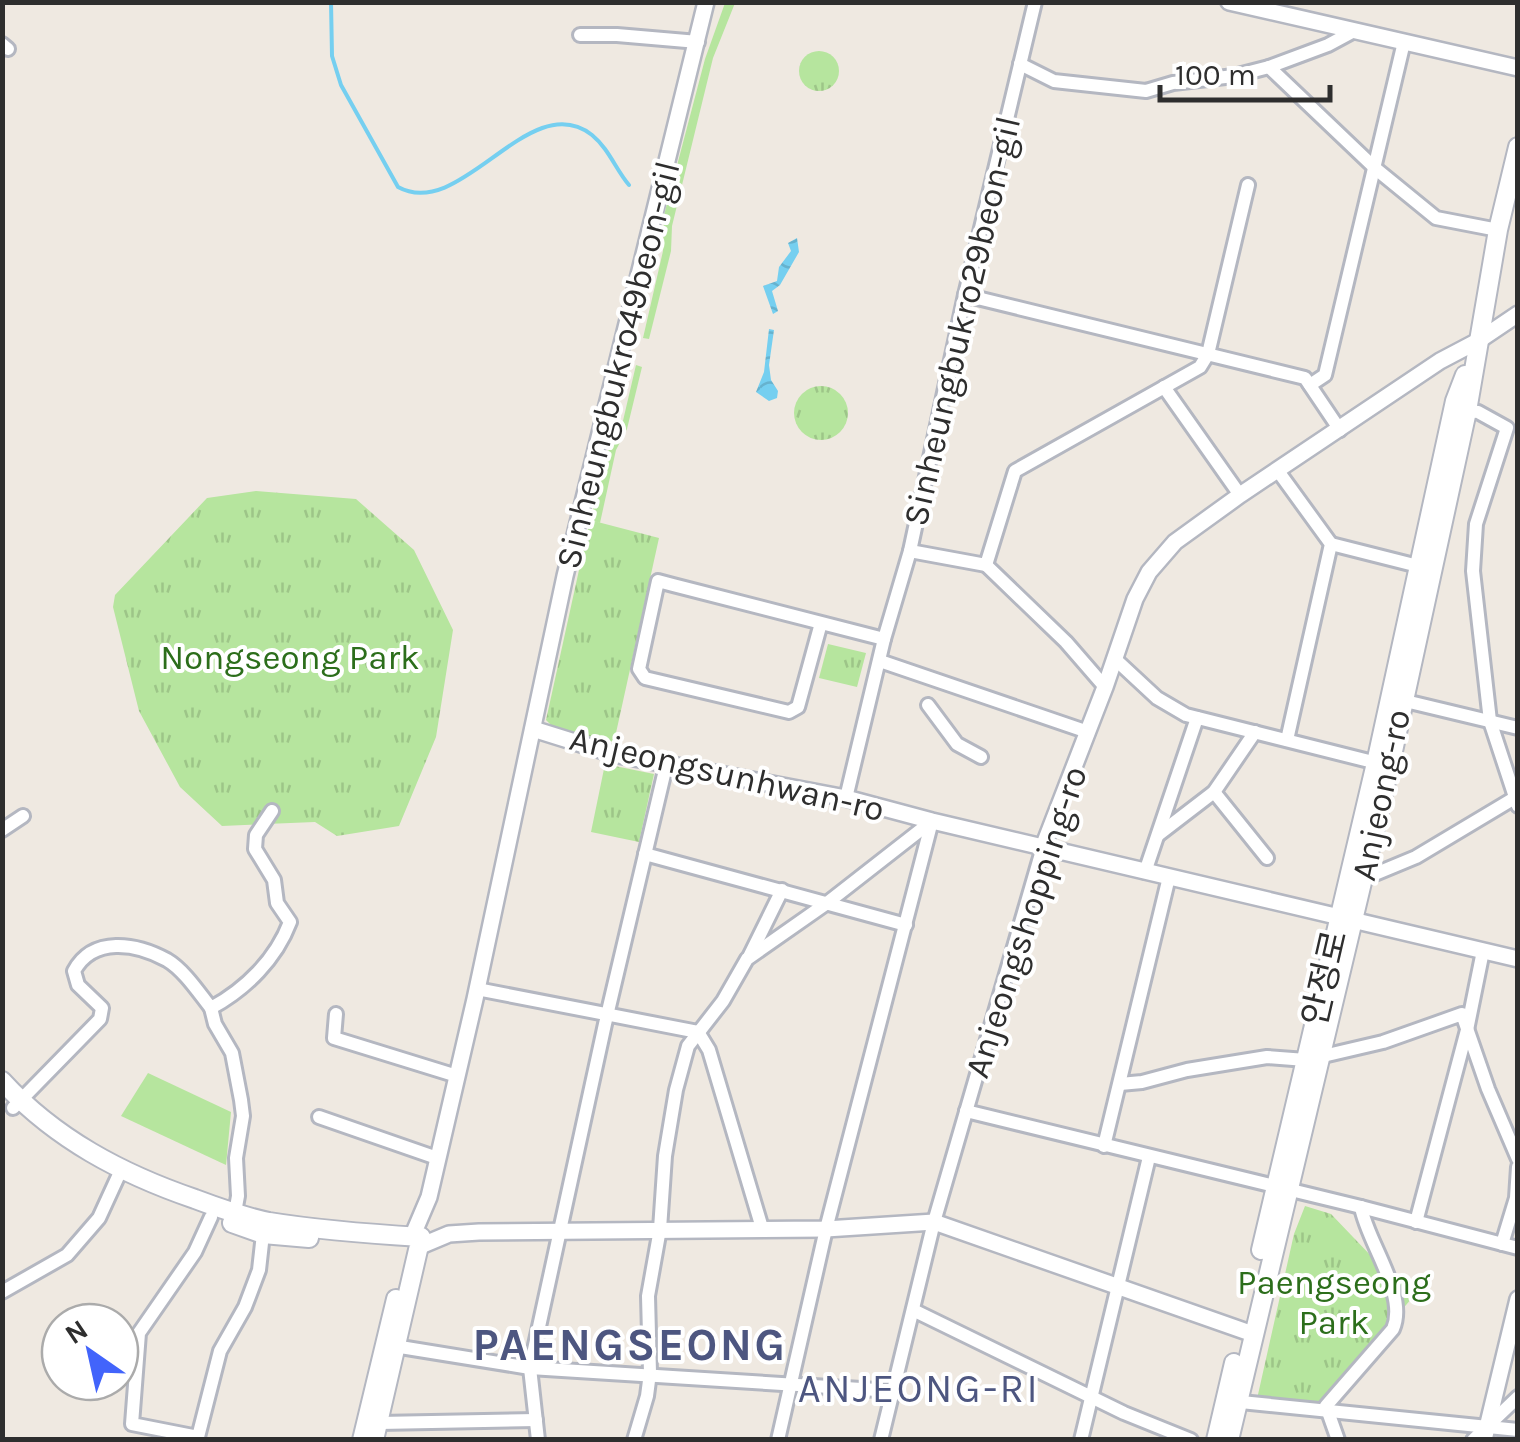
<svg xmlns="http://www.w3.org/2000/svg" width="1520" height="1442" font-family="Karla,'Noto Sans KR',sans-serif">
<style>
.grass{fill:#b6e59e}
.park{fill:url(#park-tufts)}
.water{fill:url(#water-waves)}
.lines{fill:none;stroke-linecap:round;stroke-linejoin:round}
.stream{stroke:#75cff0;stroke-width:4}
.minor-casing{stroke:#b4b7c1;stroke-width:18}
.tertiary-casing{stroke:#b4b7c1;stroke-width:20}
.secondary-casing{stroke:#b4b7c1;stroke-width:22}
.minor{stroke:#fff;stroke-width:12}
.tertiary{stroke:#fff;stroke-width:15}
.secondary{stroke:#fff;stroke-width:18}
.labels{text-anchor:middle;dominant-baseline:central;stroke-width:8;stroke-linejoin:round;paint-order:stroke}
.street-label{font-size:35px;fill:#2e2e2e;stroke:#fff}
.park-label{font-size:35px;fill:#2c6e1b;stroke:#fff}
.quarter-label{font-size:40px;letter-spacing:2.5px;fill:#4d5680;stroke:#fff}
.district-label{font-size:45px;font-weight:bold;letter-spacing:2.5px;fill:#4d5680;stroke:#fff}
</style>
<defs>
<pattern id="park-tufts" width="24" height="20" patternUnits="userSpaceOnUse" patternTransform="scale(2.5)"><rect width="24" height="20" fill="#b6e59e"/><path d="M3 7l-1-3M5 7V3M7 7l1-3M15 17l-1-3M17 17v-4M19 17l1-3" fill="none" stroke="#9dc588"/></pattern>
<pattern id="water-waves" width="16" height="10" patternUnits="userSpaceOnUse" patternTransform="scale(2.5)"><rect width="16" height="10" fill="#75cff0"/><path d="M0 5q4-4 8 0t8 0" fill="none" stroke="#66b2ce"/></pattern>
</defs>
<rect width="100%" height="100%" fill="#efe9e1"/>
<g class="grass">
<path d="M725 3H735L713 58 672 226 671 251 649 339 643 338 663 251 664 215 705 59Z"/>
<path d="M636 365 642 367 627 429 616 450 600 523 590 520 609 449 622 425Z"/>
<path d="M148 1073 231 1112 226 1165 121 1116Z"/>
</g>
<g class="park">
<circle cx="819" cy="71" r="20"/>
<circle cx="821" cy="413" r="27"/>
<path d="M256 491 356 499 414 550 453 630 436 737 399 826 337 836 315 822 222 826 180 787 139 711 113 607 115 595 207 498Z"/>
<path d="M590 520 659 538 614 742 554 728 546 720Z"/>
<path d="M828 644 866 653 857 687 819 678Z"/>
<path d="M605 764 654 774 639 842 591 832Z"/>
<path d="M1305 1206 1331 1214 1396 1282H1415L1413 1297 1317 1407 1257 1399 1294 1234Z"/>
</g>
<g class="water">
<path d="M797 238 799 252 780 285 772 291 778 311 773 314 763 286 777 281 779 267 791 251 788 243Z"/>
<path d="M769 329 774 330 769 365 771 380 778 391 777 398 769 401 756 392 764 372Z"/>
</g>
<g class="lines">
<path class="stream" d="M331 2 332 56 341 85 398 187C462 222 529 86 592 135 609 149 616 170 629 185"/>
<defs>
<g id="minor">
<path d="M580 35H617L698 42"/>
<path d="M2 44 8 49"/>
<path d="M1020 64 1054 81 1146 91 1173 83 1234 76 1269 67 1328 45 1354 31"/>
<path d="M1269 67 1376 169 1436 218 1498 230"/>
<path d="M965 295 1305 378 1340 430"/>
<path d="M1310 385 1325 375 1404 42"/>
<path d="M1164 387 1240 495"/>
<path d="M1467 411 1478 412 1507 428 1476 524 1473 571 1490 721 1518 806"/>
<path d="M1278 471 1331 544 1287 740"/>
<path d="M1331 544 1426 568"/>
<path d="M910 551 986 565"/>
<path d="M986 565 1015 471 1200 367 1208 354 1248 185"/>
<path d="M986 565 1066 642 1105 687"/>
<path d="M821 623 798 707 789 712 645 678 639 669 658 581 673 585 884 639"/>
<path d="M1115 659 1157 698 1186 715 1381 764"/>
<path d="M880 661 1088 732"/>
<path d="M1397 699 1518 728"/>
<path d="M928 705 957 744 981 757"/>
<path d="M1214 792 1267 858"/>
<path d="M846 798 884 639 910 551 965 295 1035 2"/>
<path d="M2 830 23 816"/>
<path d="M1158 835 1214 792 1255 732"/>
<path d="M645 854 906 925"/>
<path d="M1145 872 1197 718"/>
<path d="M1357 877 1363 879 1416 857 1518 796"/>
<path d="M749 957 782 890"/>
<path d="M477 989 698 1032 709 1050 762 1228"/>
<path d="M211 1008 215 1024 232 1053 241 1100 243 1116 236 1158 238 1196 234 1218"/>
<path d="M336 1014 334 1038 457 1076"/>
<path d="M1120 1084 1142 1082 1187 1070 1267 1057 1306 1060 1383 1042 1462 1014 1488 1089 1518 1159"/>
<path d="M13 1108 100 1019 102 1008 78 985 74 971C93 936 136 943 167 960 184 970 199 993 211 1008 246 989 276 959 290 922L277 903 274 880 255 849 256 835 272 811"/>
<path d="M966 1111 1361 1207 1518 1248"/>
<path d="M319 1117 437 1158"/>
<path d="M1104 1146 1169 877"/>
<path d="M211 1217 195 1252 139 1333 132 1424 198 1437 220 1351 245 1307 259 1270 263 1234"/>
<path d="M1416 1222 1467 1030 1483 951"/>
<path d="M1502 1244 1516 1198 1518 1167"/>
<path d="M2 1292 67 1255 99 1218 121 1170"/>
<path d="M913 1310 1124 1413 1191 1440"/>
<path d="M388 1345 530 1368 893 1391"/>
<path d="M1231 1401 1518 1430"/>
<path d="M379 1423 536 1420"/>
<path d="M538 1440 530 1368 605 1024 666 766"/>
<path d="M634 1440 647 1396 650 1373 648 1296 660 1229 665 1156 676 1090 688 1046 723 1001 747 959 827 903 932 821"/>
<path d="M778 1440 826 1229 932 821"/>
<path d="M881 1440 934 1222 1043 847"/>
<path d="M1081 1440 1149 1157"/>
<path d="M1338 1440 1326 1406 1393 1329C1408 1294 1367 1242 1361 1207"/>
<path d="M1473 1440 1518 1397"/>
</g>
<g id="tertiary">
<path d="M1229 2 1518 68"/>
<path d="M533 729 613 754 846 798 932 821 1518 959"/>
<path d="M1043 847 1105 687 1135 599 1149 572 1175 542 1240 495 1440 361 1478 341 1518 314"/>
<path d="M412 1237 429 1197 475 999 565 576 706 2"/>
<path d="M418 1247 449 1234 479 1232 826 1229 934 1222 1253 1334"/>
<path d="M1484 1440 1518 1299"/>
</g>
<g id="secondary">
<path d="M2 1081C55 1139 122 1174 195 1199 219 1208 244 1217 269 1222 318 1230 371 1234 421 1237L374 1440"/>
<path d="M232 1223 263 1234 309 1238"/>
<path d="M1261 1250 1376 763 1455 401 1465 375"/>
<path d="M362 1440 396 1299"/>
<path d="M1216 1440 1234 1363"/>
<path d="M1229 1440 1390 765 1467 411 1498 230 1518 147"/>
</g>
</defs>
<use href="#minor" class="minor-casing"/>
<use href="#tertiary" class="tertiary-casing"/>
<use href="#secondary" class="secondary-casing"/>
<use href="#minor" class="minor"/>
<use href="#tertiary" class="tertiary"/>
<use href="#secondary" class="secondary"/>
</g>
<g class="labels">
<g class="street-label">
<text transform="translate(962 321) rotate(-77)">Sinheungbukro29beon-gil</text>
<text transform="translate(618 365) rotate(-76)">Sinheungbukro49beon-gil</text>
<text transform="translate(727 774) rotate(13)">Anjeongsunhwan-ro</text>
<text transform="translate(1381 795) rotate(-78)">Anjeong-ro</text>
<text transform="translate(1026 922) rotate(-72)">Anjeongshopping-ro</text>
<text transform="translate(1325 978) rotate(-77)">안정로</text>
</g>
<g class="park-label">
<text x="290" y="657">Nongseong Park</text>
<text x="1334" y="1282">Paengseong<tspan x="1334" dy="40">Park</tspan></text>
</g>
<g class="quarter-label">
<text x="919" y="1388">ANJEONG-RI</text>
</g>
<g class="district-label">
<text x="630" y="1345">PAENGSEONG</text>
</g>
</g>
<rect width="1520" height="1442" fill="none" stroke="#2e2e2e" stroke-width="10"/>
<g transform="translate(90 1352) rotate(326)"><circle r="48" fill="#ffffff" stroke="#ababab" stroke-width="2.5"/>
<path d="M0-8L18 38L0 25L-18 38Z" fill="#4264fb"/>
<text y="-15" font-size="28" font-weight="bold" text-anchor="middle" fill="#2e2e2e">N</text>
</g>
<path d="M1160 85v15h170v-15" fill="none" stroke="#2e2e2e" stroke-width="5"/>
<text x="1175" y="85" font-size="30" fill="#2e2e2e" stroke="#ffffff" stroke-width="8" paint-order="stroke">100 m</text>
</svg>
